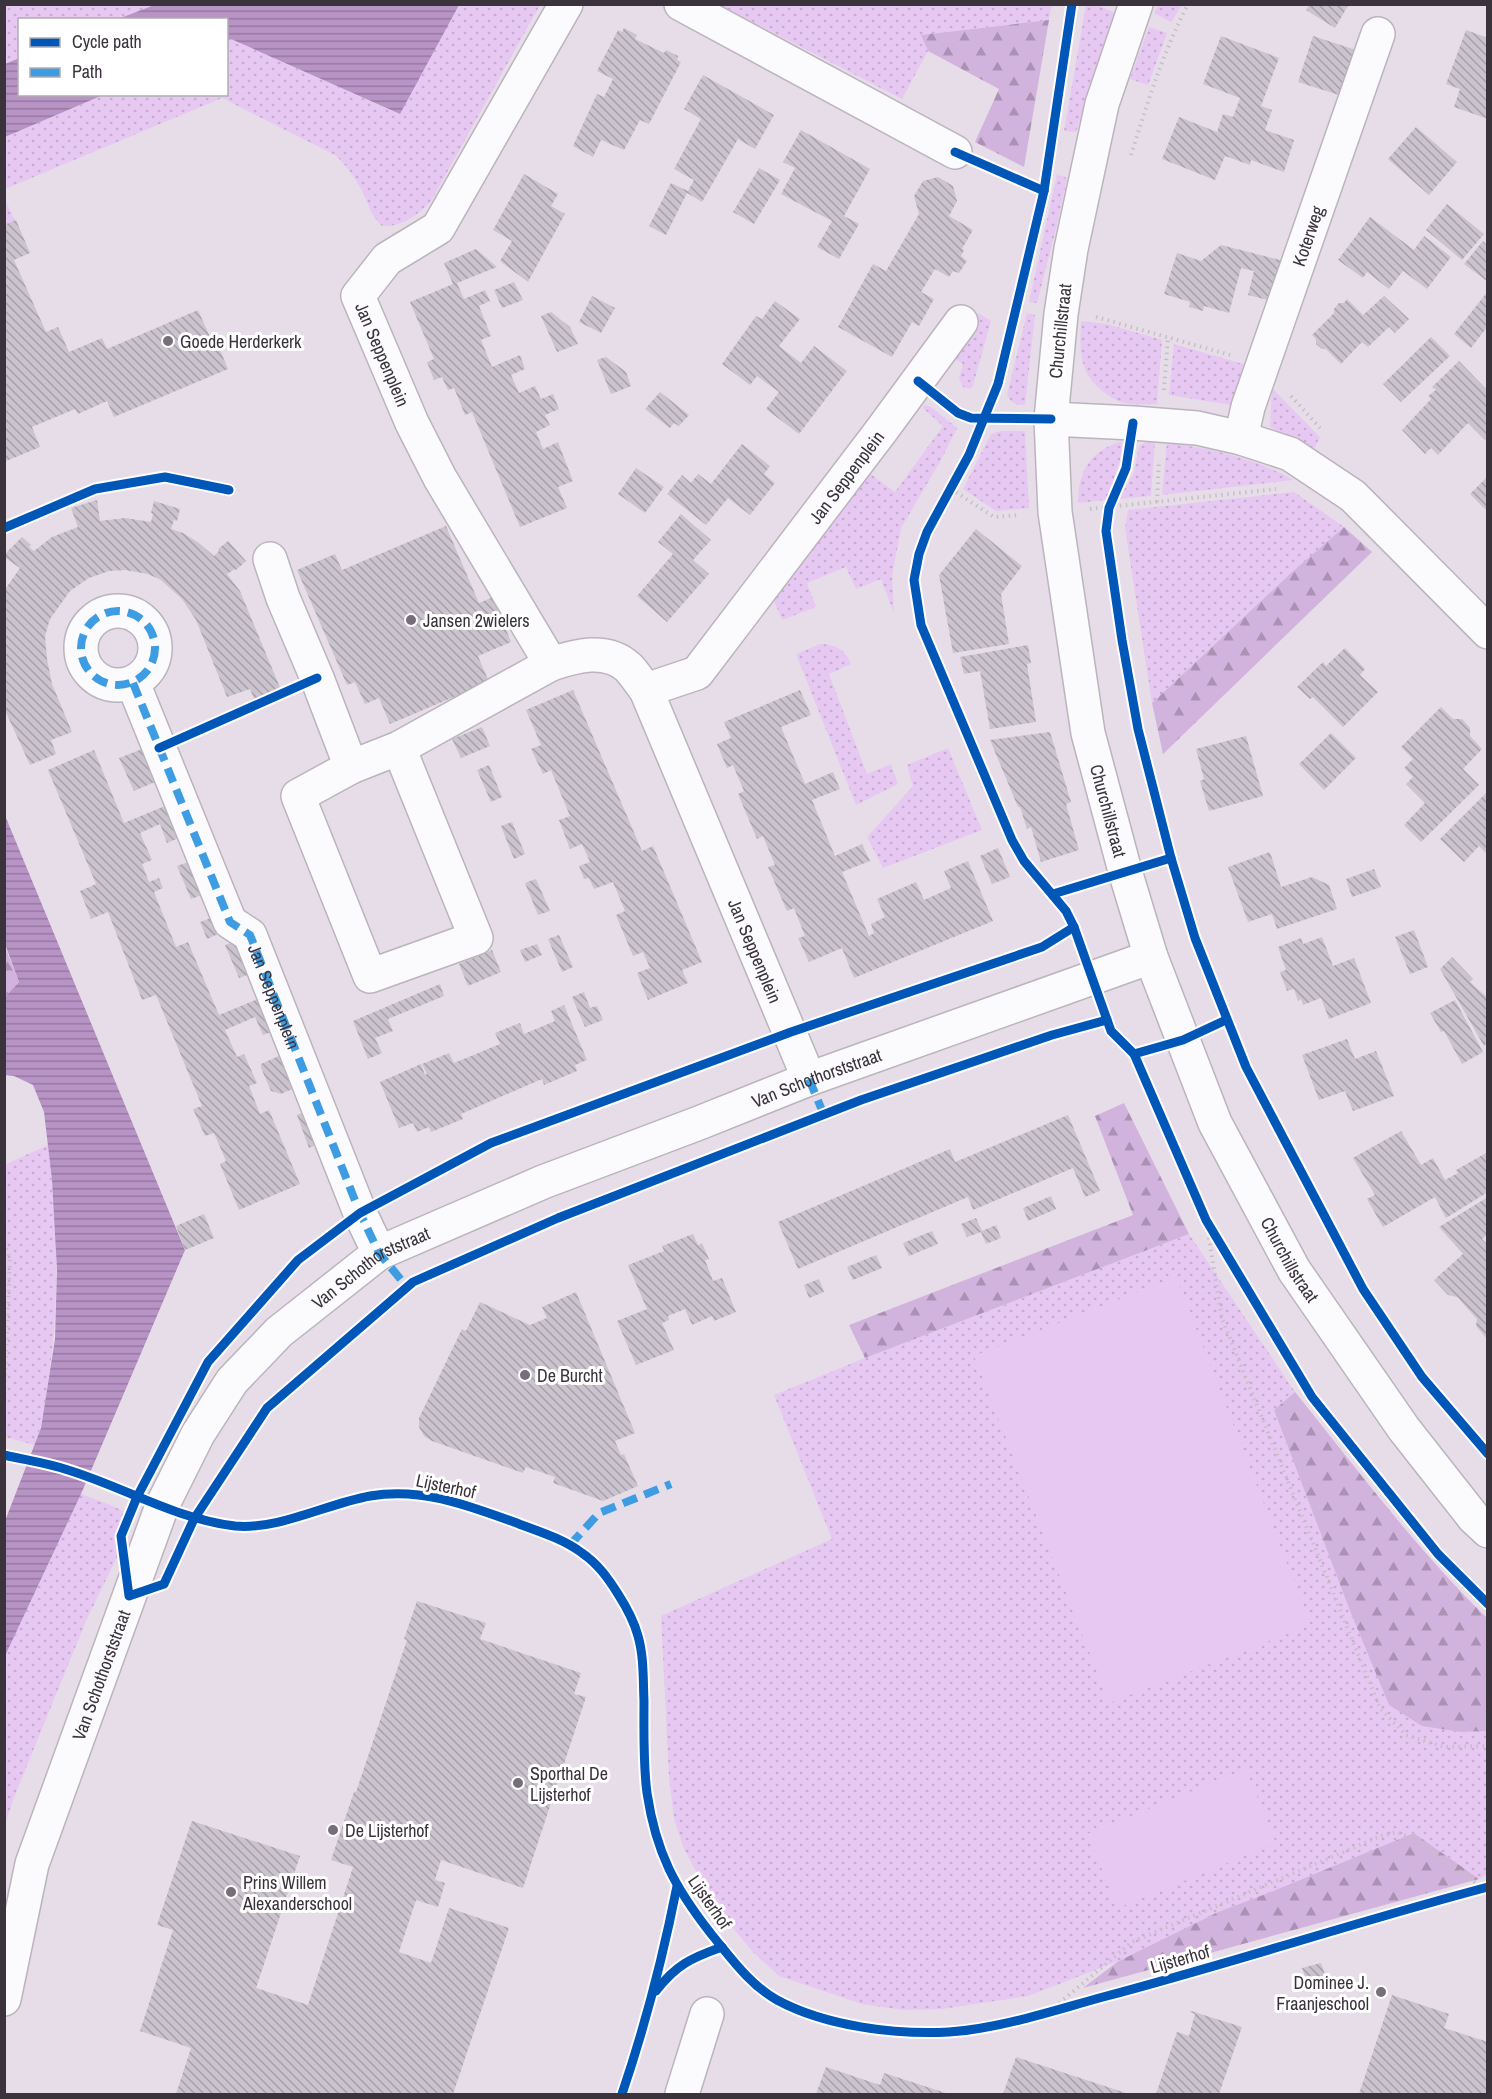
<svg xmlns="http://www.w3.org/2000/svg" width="1492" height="2099" font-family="'Archivo Narrow',sans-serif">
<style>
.green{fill:url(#green-dots)}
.forest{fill:url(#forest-firs)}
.pitch{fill:#e7c8f2}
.water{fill:url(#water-rules)}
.building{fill:url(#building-back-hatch)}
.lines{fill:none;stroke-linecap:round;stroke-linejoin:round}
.minor-casing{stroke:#bbb4bd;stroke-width:36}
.path{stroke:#c4c1c4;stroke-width:4;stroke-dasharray:1.5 4.5;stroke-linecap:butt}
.minor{stroke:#fbfafc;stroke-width:33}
.quiet{stroke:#3e9de2;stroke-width:8;stroke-dasharray:15 8;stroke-linecap:butt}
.cycleway-casing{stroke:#fff;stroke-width:13}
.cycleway{stroke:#0057b8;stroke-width:9}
.poi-dot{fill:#766e79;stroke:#fff;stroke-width:2}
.labels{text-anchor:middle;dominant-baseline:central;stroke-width:6;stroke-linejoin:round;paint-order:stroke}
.street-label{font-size:18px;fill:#3a333c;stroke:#fff}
.poi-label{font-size:18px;fill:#3a333c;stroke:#fff;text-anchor:start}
</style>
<defs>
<pattern id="green-dots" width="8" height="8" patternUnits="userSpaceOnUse" patternTransform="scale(1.5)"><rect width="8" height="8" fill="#e7c8f2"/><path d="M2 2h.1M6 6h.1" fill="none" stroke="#c7acd0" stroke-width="1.8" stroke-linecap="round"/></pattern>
<pattern id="forest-firs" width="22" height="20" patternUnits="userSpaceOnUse" patternTransform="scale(1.5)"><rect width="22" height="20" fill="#d2b3dd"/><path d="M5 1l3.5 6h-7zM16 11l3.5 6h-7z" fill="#ab92b4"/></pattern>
<pattern id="water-rules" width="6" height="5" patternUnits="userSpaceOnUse" patternTransform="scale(1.5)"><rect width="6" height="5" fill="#b893c5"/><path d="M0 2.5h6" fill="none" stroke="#9779a1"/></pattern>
<pattern id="building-back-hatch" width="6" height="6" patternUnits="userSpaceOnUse" patternTransform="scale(1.5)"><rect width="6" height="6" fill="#cbc4ce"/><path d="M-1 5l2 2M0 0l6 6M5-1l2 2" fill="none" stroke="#a6a0a8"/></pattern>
</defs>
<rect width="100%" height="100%" fill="#e6dde9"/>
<g class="green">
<path d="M5 5H157L118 19 20 20 19 58 5 64Z"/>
<path d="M459 5H540L431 201C418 215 402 227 382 226 368 212 370 205 361 189 354 176 346 165 335 155L222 98 5 189V137L103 95 226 94 227 41 231 39 399 114Z"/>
<path d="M720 5H1052L1049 20 922 35 928 51 902 99Z"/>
<path d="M1086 5H1098L1115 13 1076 132 1064 131Z"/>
<path d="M1158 5V4L1182 5 1171 22 1154 13Z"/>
<path d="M1149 27 1167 33 1148 85 1130 79Z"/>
<path d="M1057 174 1067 178 1056 229 1037 303 1029 302Z"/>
<path d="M4 197 23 239 4 247Z"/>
<path d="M978 313 991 321 973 385 971 389 963 387 959 378 963 364 954 358 970 323Z"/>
<path d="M1027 313 1035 315 1025 405C1015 405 1011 403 1007 395Z"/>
<path d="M1081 321 1107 324 1162 340 1157 404C1147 404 1135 405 1124 403 1116 401 1107 395 1100 389 1078 370 1080 348 1081 321Z"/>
<path d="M1174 344 1250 366 1237 406 1169 395Z"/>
<path d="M1272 388 1320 437 1314 449 1270 427Z"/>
<path d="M925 405 931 407 957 428 941 460 901 528 892 576 894 613 881 579 856 589 846 567 807 583 816 607 782 620 772 596 869 473 895 492 943 426 923 408Z"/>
<path d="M1001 431H1025L1029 508 996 511 963 489 991 434Z"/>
<path d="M1155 440 1151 496 1119 499 1134 472 1139 446 1147 441Z"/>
<path d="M1122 441 1120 461 1106 500 1078 503C1078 471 1090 451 1122 441Z"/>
<path d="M1167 442C1212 450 1254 457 1293 480L1162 495Z"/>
<path d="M1294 492 1344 527 1291 573 1152 703 1125 528 1128 510Z"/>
<path d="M820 644C835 644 846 650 851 664L829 674 867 774 891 764 898 784 856 805 796 654Z"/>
<path d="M948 748 982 830 883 868 867 837 913 786 907 765Z"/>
<path d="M48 1145C58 1224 60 1303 48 1382 45 1404 43 1424 35 1445L5 1437 4 1165Z"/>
<path d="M1189 1234 1295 1392 1274 1410 1350 1611 1389 1705 1461 1732 1487 1731V1874L1479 1879 1414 1833 1263 1895 1218 1912 1129 1957 1028 1996 942 2009 904 2010 862 2004 779 1976 753 1952 716 1908 684 1849 674 1819 669 1777 661 1616 832 1539 774 1395 865 1358Z"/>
<path d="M81 1494 113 1506 129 1514 132 1526 86 1621 13 1800 5 1825V1656Z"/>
</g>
<g class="forest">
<path d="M1049 20 1024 167 975 142 999 89 928 51 921 35Z"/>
<path d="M1344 527 1372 552 1163 754 1152 703 1291 573Z"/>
<path d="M4 944 19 982 5 997H4Z"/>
<path d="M1124 1103 1189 1234 865 1358 849 1325 1133 1215 1095 1116Z"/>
<path d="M1295 1392C1357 1469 1416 1549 1487 1618V1731L1461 1732 1422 1726 1389 1705 1350 1611 1274 1410Z"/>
<path d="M1414 1833 1479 1879 1083 1988 1117 1962 1218 1912 1263 1895Z"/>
</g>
<g class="pitch">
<path d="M1176 1277 1311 1625 1109 1703 974 1356Z"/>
<path d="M1246 1769 1276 1843 1118 1908 1087 1834Z"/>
</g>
<g class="water">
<path d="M157 4H459V5L400 114 231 39 227 41 226 20 118 19Z"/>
<path d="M19 58 20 94 103 95 5 137V64Z"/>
<path d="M4 813 185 1250 81 1494 5 1656V1521L41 1428 55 1339 57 1270 52 1180 44 1112 33 1085 14 1076 5 1075V997L19 982 5 944Z"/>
</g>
<g class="building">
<path d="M1310 4H1349L1335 28 1306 10Z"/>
<path d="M624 28 637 35 635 39 664 53 666 50 678 56 677 60 681 62 649 124 640 120 624 150 601 140 593 157 573 146 597 94 604 97 613 79 597 71 618 30 622 32Z"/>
<path d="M1466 30 1488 38V119L1454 107 1460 89 1446 84Z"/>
<path d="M1221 36 1279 58 1261 106 1272 110 1265 130 1294 140 1284 172 1251 160 1250 165 1225 156 1215 180 1162 159 1179 117 1217 132 1223 114 1233 117 1240 98 1203 84Z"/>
<path d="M1313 36 1356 50 1342 96 1298 82Z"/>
<path d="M703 75 774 115 755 149 738 139 702 202 687 193 666 235 649 226 671 183 688 191 694 180 674 169 701 119 684 109Z"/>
<path d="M1416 127 1457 162 1429 195 1388 159Z"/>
<path d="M801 130 870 169 844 216 859 224 839 259 817 247 832 221 781 194 795 168 783 162Z"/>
<path d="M759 168 780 180 754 224 733 212Z"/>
<path d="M524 174 558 194 551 206 565 214 528 282 500 261 512 241 493 230Z"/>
<path d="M938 177 953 186 957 201 949 216 973 230 962 249 964 250 961 256 967 261 959 273 953 271 949 277 935 269 921 292 934 299 919 326 912 322 892 357 838 327 873 264 886 271 919 214 914 196 923 181Z"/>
<path d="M1447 204 1484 234 1462 260 1426 230Z"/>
<path d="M1370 217 1414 250 1424 236 1451 257 1427 289 1403 271 1389 289 1367 272 1363 278 1338 260Z"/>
<path d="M16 220 30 253 14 260 46 332 58 327 69 352 102 338 107 349 198 310 214 346 218 345 228 369 114 417 107 401 78 414 75 409 32 427 40 447 4 462V225Z"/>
<path d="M1483 241 1488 246V282L1464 264Z"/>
<path d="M1221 245 1284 261 1272 301 1248 295 1254 271 1241 268 1229 313 1204 306 1203 311 1189 307 1190 302 1164 294 1177 253 1201 261Z"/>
<path d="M476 249 497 267 457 283 464 299 485 290 490 301 479 306 491 336 481 340 492 367 520 355 525 369 511 375 519 393 535 386 541 399 553 394 559 409 545 415 550 425 536 432 543 449 558 442 573 481 558 487 567 508 520 527 472 412 465 415 454 388 448 390 442 377 434 380 427 362 434 359 410 302 453 284 444 263Z"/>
<path d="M514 282 523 300 502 308 494 290Z"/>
<path d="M1488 291V326L1471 348 1454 334Z"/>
<path d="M592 296 615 308 601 333 579 322Z"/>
<path d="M1384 296 1409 319 1395 333 1389 327 1368 347 1362 342 1341 364 1326 349H1322L1316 344V339L1312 335 1334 313V309L1339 303H1344L1347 299 1363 315Z"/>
<path d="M775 301 800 319 779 346 801 363 814 346 847 371 799 434 766 409 779 392 757 376 750 385 722 364 756 316 762 319Z"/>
<path d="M551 312 570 327 578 344 557 352 541 316Z"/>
<path d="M1431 337 1450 356 1401 402 1383 384Z"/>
<path d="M606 357 626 372 631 386 611 394 597 360Z"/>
<path d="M1459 361 1488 391V438L1485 440 1468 423 1438 455 1431 448 1425 454 1402 430 1431 399 1428 396 1436 390 1432 387Z"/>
<path d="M660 392 689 415 679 426 674 423 670 428 645 409Z"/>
<path d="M742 444 770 466 764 474 775 483 750 515 728 498 706 525 667 494 682 475 691 483 698 474 711 484Z"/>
<path d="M636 468 664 487 645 513 618 494Z"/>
<path d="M1488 476V512L1470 494Z"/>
<path d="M97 500 100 521 125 518 151 522 153 514 151 513 154 501 180 509 177 521 174 520 171 529 183 533 199 543 214 556 219 551 218 549 228 541 246 561 236 570 235 569 227 574 240 591 281 690 255 701 250 689 227 697 196 620 182 599 161 580 148 574 125 570 109 571 89 578 70 591 50 619 45 636 47 659 52 684 72 732 51 740 56 754 30 765 4 708V591L20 568 4 557V555L22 537 31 545 29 547 34 551 52 537 78 527 71 508Z"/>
<path d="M681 514 711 540 693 560 709 574 667 622 637 596 673 554 658 542Z"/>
<path d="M446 526 479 603 493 597 511 642 478 656 489 682 390 724 379 698 365 704 355 682 347 685 297 570 335 554 342 570Z"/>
<path d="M976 529 1022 566 1001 594 1009 644 953 653 939 575Z"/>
<path d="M1028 645 1031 663 1027 664 1036 722 990 729 980 671 964 674 960 657Z"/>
<path d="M1345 648 1365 669 1360 675 1378 692 1343 727 1313 697 1310 699 1297 687 1323 662 1326 666Z"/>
<path d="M573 690 642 851 653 846 702 962 682 970 688 983 648 1000 637 973 650 968 643 952 633 956 616 915 625 911 613 882 594 889 589 878 584 879 579 866 590 862 582 844 570 849 559 820 570 816 551 770 543 774 531 749 541 745 526 710Z"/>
<path d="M800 690 811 715 781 727 805 784 833 772 840 789 812 800 835 856 862 844 870 861 842 872 869 936 874 933 871 924 885 917 877 899 916 882 924 900 951 888 944 871 968 861 993 921 854 978 842 948 809 962 798 938 805 936 794 908 787 911 768 867 775 865 763 836 757 839 738 794 744 791 733 765 727 768 717 744 731 738 724 722Z"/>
<path d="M1441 707 1453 719H1462L1470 728V736L1482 749 1463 769 1479 785 1421 842 1404 825 1425 803 1406 784 1413 777 1404 768 1413 759 1401 747Z"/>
<path d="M482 727 490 746 461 758 452 739Z"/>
<path d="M1050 732 1071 802 1066 804 1079 850 1041 862 1031 827 1027 829 1020 807H1018L990 740Z"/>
<path d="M1331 733 1356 758 1324 790 1299 764Z"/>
<path d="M1246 736 1263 796 1209 811 1200 781 1204 779 1196 749Z"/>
<path d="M142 749 155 782 134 791 119 758Z"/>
<path d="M94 750 124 823 165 806 179 838 167 843 160 824 140 833 152 860 142 864 149 882 159 878 163 888 154 892 176 947 188 942 219 1015 260 998 274 1031 263 1035 255 1017 225 1030 237 1057 244 1054 257 1083 249 1086 260 1114 269 1110 300 1184 239 1210 220 1164 226 1161 214 1133 205 1136 193 1109 202 1106 156 995 142 1000 108 912 91 919 80 891 96 884 48 770Z"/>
<path d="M489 765 502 797 491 802 477 770Z"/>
<path d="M1488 791V855L1479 846 1464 862 1440 839Z"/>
<path d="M512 822 525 854 514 859 501 826Z"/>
<path d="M998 848 1010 877 992 884 980 856Z"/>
<path d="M1270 852 1281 887 1312 877 1329 885 1337 909 1277 929 1272 914 1248 922 1228 867Z"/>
<path d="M188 862 202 895 191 899 177 866Z"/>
<path d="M1374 869 1381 887 1352 897 1346 879Z"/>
<path d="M536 879 550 911 538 915 525 883Z"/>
<path d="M211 918 218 934 207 939 200 922Z"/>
<path d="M1414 930 1428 967 1410 974 1395 937Z"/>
<path d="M559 935 573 967 562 972 548 939Z"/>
<path d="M1322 937 1333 966 1354 958 1371 1003 1329 1019 1321 998 1303 1005 1301 999 1298 1001 1294 989 1287 991 1280 972 1286 970 1278 947 1301 938 1303 944Z"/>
<path d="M236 941 250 974 239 978 225 945Z"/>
<path d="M537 944 542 955 525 962 520 950Z"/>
<path d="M492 950 501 972 468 986 459 964Z"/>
<path d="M1452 957 1473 979 1470 982 1488 998V1042L1484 1046 1440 969Z"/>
<path d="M440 984 444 996 388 1019 393 1031 375 1038 382 1053 368 1059 353 1021Z"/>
<path d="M584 992 590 1008 597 1006 603 1020 585 1027 572 997Z"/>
<path d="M1455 1000 1483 1052 1462 1064 1444 1031 1441 1032 1430 1013Z"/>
<path d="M564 1005 587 1060 575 1065 577 1071 544 1085 542 1079 461 1114 463 1119 431 1132 429 1127 417 1132 413 1123 399 1128 380 1082 421 1064 425 1075 427 1074 422 1064 449 1053 454 1063 500 1044 495 1033 520 1023 524 1034 555 1021 551 1011Z"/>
<path d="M1347 1039 1355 1059 1376 1051 1394 1096 1353 1111 1345 1091 1319 1100 1302 1055Z"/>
<path d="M283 1054 297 1087 281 1094 271 1091 261 1068V1064Z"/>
<path d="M307 1111 321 1143 309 1148 297 1115Z"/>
<path d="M1068 1115 1100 1191 1085 1197 1073 1168 973 1210 968 1197 798 1269 778 1222 950 1149 955 1162Z"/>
<path d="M1401 1131 1421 1165 1433 1158 1445 1180 1458 1173 1456 1170 1488 1152V1192L1446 1218 1435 1197 1383 1227 1367 1199 1375 1195 1353 1158Z"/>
<path d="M1051 1196 1056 1209 1028 1221 1023 1208Z"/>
<path d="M1488 1197V1234L1482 1239 1488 1245V1340L1476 1326 1477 1319 1457 1297 1448 1295 1434 1280 1463 1254 1439 1227Z"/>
<path d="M204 1214 214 1238 185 1250 176 1226Z"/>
<path d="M976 1218 982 1231 996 1225 1001 1238 986 1244 981 1232 967 1237 961 1224Z"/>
<path d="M932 1231 938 1244 909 1256 903 1243Z"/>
<path d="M693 1234 698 1245 702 1243 709 1259 705 1260 713 1281 722 1278 736 1312 714 1321 712 1316 692 1325 685 1309 668 1316 669 1320 662 1323 674 1350 636 1365 617 1321 647 1309 628 1265 664 1251 662 1246Z"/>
<path d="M876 1255 882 1268 853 1280 847 1267Z"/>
<path d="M819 1279 824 1292 809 1298 804 1285Z"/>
<path d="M576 1292 635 1433 615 1441 621 1455 624 1454 638 1486 603 1501 553 1483 555 1477 526 1467 523 1473 432 1441 424 1436 419 1427V1418L462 1329 466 1331 480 1302 530 1325 547 1318 542 1307Z"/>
<path d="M417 1601 486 1623 480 1639 581 1673 574 1694 586 1697 523 1888 441 1860 435 1880 445 1883 438 1907 416 1900 399 1952 431 1963 449 1908 509 1928 453 2094H176L191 2048 140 2031 173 1930 157 1925 191 1823 192 1821 300 1856 256 1988 308 2005 353 1867 331 1860 354 1792H356L407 1640 404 1639Z"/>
<path d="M1321 1963 1326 1977 1307 1982 1302 1968Z"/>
<path d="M1392 1995 1449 2014 1444 2028 1488 2042V2094H1359Z"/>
<path d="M1191 2011 1242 2027 1219 2094H1156L1177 2032 1189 2036 1195 2014 1190 2012Z"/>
<path d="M1016 2057 1129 2094H1003Z"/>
<path d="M826 2067 880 2085 884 2073 949 2094H816Z"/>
</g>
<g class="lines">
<defs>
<g id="minor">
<path id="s1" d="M566 4 438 228 387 259 358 296 412 423 440 478 551 664C575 656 606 647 628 667 635 674 640 683 646 690L809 1079"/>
<path d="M681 4 955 152"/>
<path id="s2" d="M1136 4 1102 104 1071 249 1061 314 1051 419 1055 512 1088 733 1125 871 1151 957 1215 1123 1294 1270 1404 1429 1474 1518 1488 1531"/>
<path d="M1051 419 1133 423 1197 428 1241 438 1290 454 1353 496 1488 632"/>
<path id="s3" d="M1241 438 1248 407 1378 34"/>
<path d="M270 559 283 598 317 678 351 767"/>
<circle cx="118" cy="648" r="37"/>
<path id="s4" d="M133 683 230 922 250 935 360 1213 379 1253"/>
<path id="s5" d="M646 690 697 673 881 431 961 322"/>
<path d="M399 748 351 767 298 796 370 976 476 938 399 748 551 664"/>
<path id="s6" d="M4 1999 32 1864 162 1506 198 1434 232 1381 279 1332 379 1253 543 1182 699 1123 809 1079 1151 957"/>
<path d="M682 2094 707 2014"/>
</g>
</defs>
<use href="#minor" class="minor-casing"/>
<g class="path">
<path d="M1131 155C1147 104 1163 52 1188 4"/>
<path d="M1016 305 1026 307"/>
<path d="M1096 317 1230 355"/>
<path d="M1164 390 1168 337"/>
<path d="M1291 396 1320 428"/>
<path d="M951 489 994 517 1020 515"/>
<path d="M1157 502 1159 460"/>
<path d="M1090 509 1276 489"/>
<path d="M1206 1220 1222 1319 1380 1708 1406 1735 1444 1747 1488 1746"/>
<path d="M4 1243 10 1259 4 1405"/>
<path d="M1050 2011 1132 1942 1381 1836 1397 1832 1417 1841 1484 1889"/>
</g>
<use href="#minor" class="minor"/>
<g class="quiet">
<circle cx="118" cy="648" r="37"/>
<path d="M133 683 230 922 250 935 360 1213 379 1253 407 1287"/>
<path d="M809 1079 824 1115"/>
<path d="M570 1545 599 1513 671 1484"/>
</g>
<defs>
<g id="cycleway">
<path d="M1072 4 1044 191 998 384 969 455 927 532 919 554 914 580 921 625 1012 840 1024 861 1066 911 1074 927 1111 1031 1134 1054 1206 1220 1312 1397 1438 1554 1488 1604"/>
<path d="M955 152 1044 191"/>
<path d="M918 381 958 413 971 418 1051 419"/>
<path d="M1133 423 1126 468 1109 508 1106 531 1122 640 1138 729 1171 858 1195 938 1246 1067 1363 1289 1422 1377 1488 1454"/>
<path d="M4 528 95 489 165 477 229 490"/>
<path d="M159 748 317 678"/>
<path d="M1053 894 1171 858"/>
<path d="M1074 927 1042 947 791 1032 491 1143 360 1213 298 1260 208 1362 137 1497 121 1536 129 1596 164 1584 194 1519 267 1408 413 1282 558 1218 861 1100 1052 1035 1107 1020"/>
<path d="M1134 1054 1183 1040 1226 1020"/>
<path d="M4 1455C25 1460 47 1463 68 1470 124 1487 175 1519 235 1526 279 1530 326 1504 370 1496 421 1487 467 1505 514 1522 537 1531 562 1538 582 1553 598 1564 608 1578 618 1594 627 1608 634 1621 638 1636 644 1657 643 1679 644 1701 644 1731 643 1763 647 1793 656 1853 675 1888 712 1935 731 1958 750 1985 777 2000 825 2026 895 2035 949 2032 999 2029 1055 2010 1103 1997 1232 1963 1359 1921 1488 1887"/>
<path d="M656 1991C676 1965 691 1958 722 1947"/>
<path d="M622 2094C645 2026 663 1957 677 1886"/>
</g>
</defs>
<use href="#cycleway" class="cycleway-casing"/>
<use href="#cycleway" class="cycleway"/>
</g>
<g class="poi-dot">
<circle cx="168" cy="341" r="6"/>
<circle cx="411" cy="620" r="6"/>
<circle cx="525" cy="1375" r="6"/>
<circle cx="518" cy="1783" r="6"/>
<circle cx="333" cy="1830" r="6"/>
<circle cx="231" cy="1892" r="6"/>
<circle cx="1381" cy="1992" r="6"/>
</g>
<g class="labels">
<g class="street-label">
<text stroke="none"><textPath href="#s3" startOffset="213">Koterweg</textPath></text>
<text transform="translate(1060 331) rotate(-84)">Churchillstraat</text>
<text stroke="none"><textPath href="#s1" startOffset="428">Jan Seppenplein</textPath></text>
<text stroke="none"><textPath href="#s5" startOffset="300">Jan Seppenplein</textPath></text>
<text stroke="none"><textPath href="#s2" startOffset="822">Churchillstraat</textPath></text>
<text stroke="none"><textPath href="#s1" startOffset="1174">Jan Seppenplein</textPath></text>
<text stroke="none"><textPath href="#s4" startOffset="348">Jan Seppenplein</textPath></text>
<text stroke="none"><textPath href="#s6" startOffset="1329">Van Schothorststraat</textPath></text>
<text stroke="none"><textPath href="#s2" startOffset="1308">Churchillstraat</textPath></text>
<text stroke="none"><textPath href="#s6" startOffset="843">Van Schothorststraat</textPath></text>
<text transform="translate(446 1486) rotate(12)">Lijsterhof</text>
<text stroke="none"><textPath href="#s6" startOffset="339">Van Schothorststraat</textPath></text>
<text transform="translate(710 1902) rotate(55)">Lijsterhof</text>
<text transform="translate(1180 1959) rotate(-16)">Lijsterhof</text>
</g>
<g class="poi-label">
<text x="180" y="341">Goede Herderkerk</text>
<text x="423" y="620">Jansen 2wielers</text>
<text x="537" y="1375">De Burcht</text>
<text x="530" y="1773">Sporthal De<tspan x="530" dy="21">Lijsterhof</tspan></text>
<text x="345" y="1830">De Lijsterhof</text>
<text x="243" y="1882">Prins Willem<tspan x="243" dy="21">Alexanderschool</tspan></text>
<text x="1369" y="1982" text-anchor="end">Dominee J.<tspan x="1369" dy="21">Fraanjeschool</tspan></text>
</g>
</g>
<rect width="1492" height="2099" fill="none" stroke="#3a333c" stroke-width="12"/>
<rect x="18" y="18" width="210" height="78" fill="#ffffff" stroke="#b0adb1" stroke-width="1.5"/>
<rect x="30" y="38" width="30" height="9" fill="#0057b8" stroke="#b0adb1" stroke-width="1.5"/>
<text x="72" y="48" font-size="18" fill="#3a333c">Cycle path</text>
<rect x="30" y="68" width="30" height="9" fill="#3e9de2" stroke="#b0adb1" stroke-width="1.5"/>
<text x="72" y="78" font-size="18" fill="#3a333c">Path</text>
</svg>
